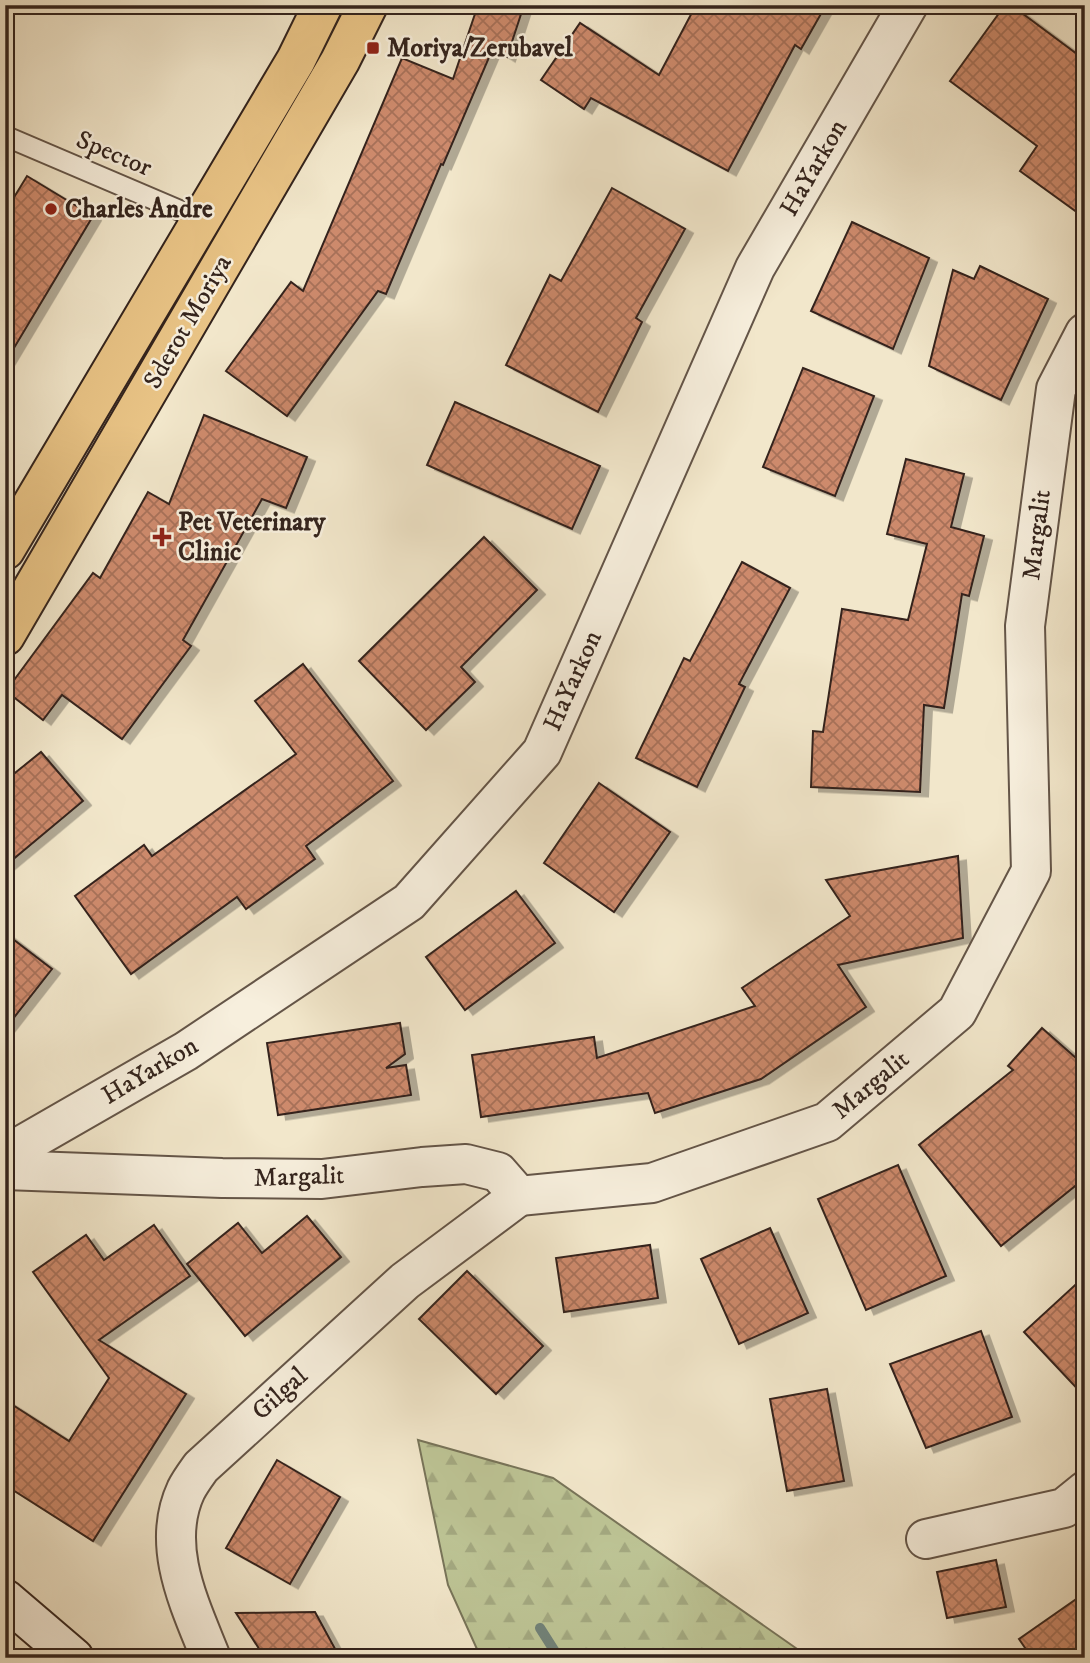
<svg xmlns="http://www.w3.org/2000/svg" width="1090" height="1663" font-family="'IM FELL DW Pica',serif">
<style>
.forest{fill:url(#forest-firs);stroke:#787459;stroke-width:2}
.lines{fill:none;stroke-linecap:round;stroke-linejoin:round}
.stream{stroke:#728278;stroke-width:10}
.building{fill:url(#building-cross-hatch);stroke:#34241d;stroke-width:2;filter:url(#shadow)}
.lane-casing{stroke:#645548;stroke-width:23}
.street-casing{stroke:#645548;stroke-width:42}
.secondary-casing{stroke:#34241d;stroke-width:42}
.primary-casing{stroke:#34241d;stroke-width:42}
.lane{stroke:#f7efdd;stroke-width:19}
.street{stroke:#f7efdd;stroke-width:38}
.secondary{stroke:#f7efdd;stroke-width:38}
.primary{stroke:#e9c486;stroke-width:38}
.poi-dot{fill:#8f2418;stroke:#f7efdd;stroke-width:2.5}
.labels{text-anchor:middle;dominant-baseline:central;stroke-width:5;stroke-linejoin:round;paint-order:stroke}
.poi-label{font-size:26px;font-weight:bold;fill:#34241d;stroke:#f7efdd;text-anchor:start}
.street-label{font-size:26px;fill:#34241d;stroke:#f7efdd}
</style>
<defs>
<pattern id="forest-firs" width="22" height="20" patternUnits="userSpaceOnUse" patternTransform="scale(1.75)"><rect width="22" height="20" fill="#bdc495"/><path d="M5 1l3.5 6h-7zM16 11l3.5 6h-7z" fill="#a3a880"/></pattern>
<pattern id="building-cross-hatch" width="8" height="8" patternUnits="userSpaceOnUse" patternTransform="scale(1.75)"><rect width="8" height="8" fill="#cd8a6c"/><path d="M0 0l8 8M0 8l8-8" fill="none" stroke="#a77158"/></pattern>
<filter id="shadow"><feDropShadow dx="8" dy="4.5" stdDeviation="0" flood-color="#0004"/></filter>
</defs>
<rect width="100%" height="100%" fill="#f2e7cb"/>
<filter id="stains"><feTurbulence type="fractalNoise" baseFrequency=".00286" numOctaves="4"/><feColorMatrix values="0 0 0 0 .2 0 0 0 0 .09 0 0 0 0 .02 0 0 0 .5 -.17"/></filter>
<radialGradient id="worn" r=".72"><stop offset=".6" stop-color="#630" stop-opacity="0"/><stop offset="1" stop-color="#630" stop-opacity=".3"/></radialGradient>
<path class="forest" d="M418 1440 553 1478 810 1658H481L448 1585Z"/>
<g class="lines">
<path class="stream" d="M540 1628 559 1658"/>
</g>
<g class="building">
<path d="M478 5H524L507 57 493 48 443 165 441 164 386 294 378 291 287 416 226 371 291 282 303 291 402 58 453 79Z"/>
<path d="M696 5H826L801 49 795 45 728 171 591 98 584 109 541 80 580 23 659 75Z"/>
<path d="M1005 5H1011L1085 60V218L1020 171 1037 146 950 81Z"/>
<path d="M27 176 93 216 5 363V212Z"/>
<path d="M612 188 685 229 636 318 642 322 598 412 506 365 550 275 561 281Z"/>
<path d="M852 222 929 258 893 349 811 311Z"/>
<path d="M980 266 1048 299 1001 400 929 366 953 270 974 279Z"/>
<path d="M803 368 874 396 835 496 763 467Z"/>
<path d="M455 402 600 466 572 529 427 465Z"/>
<path d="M204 415 307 457 286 508 262 499 183 640 191 646 122 739 62 695 43 720 6 691 93 573 100 578 148 492 169 504Z"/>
<path d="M906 459 964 474 951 527 984 536 969 596 962 594 944 708 924 705 920 792 811 787 813 731 823 732 842 609 908 620 927 544 887 534Z"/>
<path d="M484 537 537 590 461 667 475 682 426 730 359 661Z"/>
<path d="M742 562 790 588 739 684 745 687 697 787 636 758 684 658 690 661Z"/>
<path d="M303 664 393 781 306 846 315 859 246 909 237 897 131 974 75 896 144 845 152 856 296 754 255 701Z"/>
<path d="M41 752 83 801 5 866V781Z"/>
<path d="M599 783 670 832 614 912 544 863Z"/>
<path d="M958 856 963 938 838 965 866 1007 761 1079 655 1113 648 1093 481 1117 472 1055 594 1037 597 1058 755 1006 742 988 850 916 826 880Z"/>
<path d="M516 891 555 943 465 1010 426 957Z"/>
<path d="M5 933 52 969 5 1029Z"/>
<path d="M400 1023 405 1054 386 1068 406 1065 411 1095 278 1115 267 1043Z"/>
<path d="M1042 1028 1085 1066V1178L1001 1246 919 1145 1013 1070 1008 1066Z"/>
<path d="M898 1165 946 1276 866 1310 818 1199Z"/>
<path d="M307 1216 341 1257 245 1336 187 1264 238 1223 262 1253Z"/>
<path d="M154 1225 190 1276 99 1340 186 1394 93 1541 5 1485V1400L69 1441 109 1378 33 1272 86 1235 104 1260Z"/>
<path d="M770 1228 808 1313 739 1344 701 1259Z"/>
<path d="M650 1245 658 1298 564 1312 556 1258Z"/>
<path d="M467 1271 543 1346 496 1394 419 1319Z"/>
<path d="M1085 1276V1397L1024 1332Z"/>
<path d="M981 1331 1012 1417 926 1448 890 1364Z"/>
<path d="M827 1389 844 1481 787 1491 770 1399Z"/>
<path d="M277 1460 340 1497 290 1584 226 1548Z"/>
<path d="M996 1560 1006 1607 947 1618 937 1572Z"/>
<path d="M1085 1593V1658H1032L1019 1639Z"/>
<path d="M315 1612 340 1658H265L236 1613Z"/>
</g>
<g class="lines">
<defs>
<path id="lane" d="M5 136 202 220"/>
<g id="street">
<path d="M5 1155 186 1051 409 902 542 752 755 268 908 5"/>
<path d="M5 1170 222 1178 322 1179 422 1167 466 1164 498 1172 519 1196"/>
<path d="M519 1196 652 1183 827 1122 957 1012 1031 871 1025 626 1056 389 1085 333"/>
<path d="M926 1539 1064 1508 1085 1491"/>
<path d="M211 1658C190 1605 160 1546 186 1490 190 1482 196 1474 201 1467L405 1281 519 1196"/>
</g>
<path id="secondary" d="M5 1599 74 1658"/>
<g id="primary">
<path d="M5 550 296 60 323 5"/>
<path d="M5 636 340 61 368 5"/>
</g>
</defs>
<use href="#lane" class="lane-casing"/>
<use href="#street" class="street-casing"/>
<use href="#secondary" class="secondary-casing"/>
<use href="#primary" class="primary-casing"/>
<use href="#lane" class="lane"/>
<use href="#street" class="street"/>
<use href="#secondary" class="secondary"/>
<use href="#primary" class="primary"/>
</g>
<g class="poi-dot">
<rect x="366" y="41" width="14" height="14" rx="3.5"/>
<circle cx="51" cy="209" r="7"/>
<path d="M158.5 526.5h7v7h7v7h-7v7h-7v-7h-7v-7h7z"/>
</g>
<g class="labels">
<g class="poi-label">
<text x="387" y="48">Moriya/Zerubavel</text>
<text x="65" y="209">Charles Andre</text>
<text x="178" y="522">Pet Veterinary<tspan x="178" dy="30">Clinic</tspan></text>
</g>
<g class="street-label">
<text transform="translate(114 154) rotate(23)">Spector</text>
<text transform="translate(814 168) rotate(-60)">HaYarkon</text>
<text transform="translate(188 322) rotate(-60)">Sderot Moriya</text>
<text transform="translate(1037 535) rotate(-83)">Margalit</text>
<text transform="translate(573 681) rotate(-66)">HaYarkon</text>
<text transform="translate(150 1071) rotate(-31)">HaYarkon</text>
<text transform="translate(871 1085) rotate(-40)">Margalit</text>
<text transform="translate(299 1177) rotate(-2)">Margalit</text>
<text transform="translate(280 1394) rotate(-42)">Gilgal</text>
</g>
</g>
<rect width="1090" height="1663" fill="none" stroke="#f2e7cb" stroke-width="28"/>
<rect x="7" y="7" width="1076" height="1649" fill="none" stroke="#34241d" stroke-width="3.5"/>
<rect x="14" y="14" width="1062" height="1635" fill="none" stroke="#34241d" stroke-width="2"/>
<rect width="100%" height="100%" filter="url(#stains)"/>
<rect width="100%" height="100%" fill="url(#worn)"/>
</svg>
